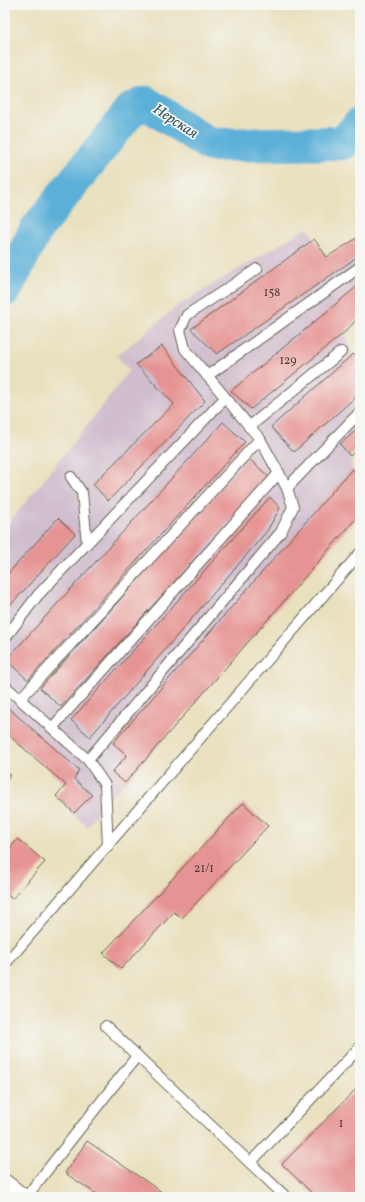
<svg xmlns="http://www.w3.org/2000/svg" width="365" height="1202" font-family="Vollkorn,serif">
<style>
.industrial{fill:#d0bdcd}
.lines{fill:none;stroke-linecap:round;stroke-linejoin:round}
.river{stroke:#5cb0d8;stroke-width:34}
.building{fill:#e69493}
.service-casing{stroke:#646154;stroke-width:12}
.minor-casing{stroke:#646154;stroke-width:22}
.service{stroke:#fff;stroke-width:10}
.minor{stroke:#fff;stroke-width:20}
.labels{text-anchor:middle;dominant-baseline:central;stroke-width:3.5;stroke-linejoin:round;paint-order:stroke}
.number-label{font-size:12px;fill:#4e3a3a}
.water-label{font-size:15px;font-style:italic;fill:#365767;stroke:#f6f6f2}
</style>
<rect width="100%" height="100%" fill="#f6f6f2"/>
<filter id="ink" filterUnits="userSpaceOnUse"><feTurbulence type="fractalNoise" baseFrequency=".025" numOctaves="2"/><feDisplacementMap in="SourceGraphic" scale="8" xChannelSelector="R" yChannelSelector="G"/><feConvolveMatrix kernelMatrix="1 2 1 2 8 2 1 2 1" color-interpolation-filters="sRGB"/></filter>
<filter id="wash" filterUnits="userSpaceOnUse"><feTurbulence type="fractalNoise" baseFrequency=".012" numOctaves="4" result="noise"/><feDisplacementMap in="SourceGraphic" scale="16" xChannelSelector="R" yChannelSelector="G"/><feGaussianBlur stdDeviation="0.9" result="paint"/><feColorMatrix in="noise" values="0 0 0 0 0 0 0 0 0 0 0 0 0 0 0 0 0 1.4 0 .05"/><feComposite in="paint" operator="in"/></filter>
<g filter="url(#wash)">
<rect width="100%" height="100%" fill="#e9e0bd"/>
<path class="industrial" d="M307 228 327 257 360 236V316L345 332 353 354 360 362V447L350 456 352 469 360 476V514L125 783 106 801 87 827 56 796 66 785 5 732V528L108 399 129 370 117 356 177 306Z"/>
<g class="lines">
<path class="river" d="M5 290 37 228 131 110 146 103 210 145 343 143 360 124"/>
</g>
<g id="blocks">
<g class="building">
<path d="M360 236V255L217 354 191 329 314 239 327 257Z"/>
<path d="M360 284V316L345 332 251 409 231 391Z"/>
<path d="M162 346 205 401 108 501 93 484 174 404 136 364Z"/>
<path d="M353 354 360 362V393L294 452 271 427Z"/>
<path d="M223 422 245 442 28 680 6 660Z"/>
<path d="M360 427V447L350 456 340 444Z"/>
<path d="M248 458 269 477 61 707 40 688Z"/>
<path d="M352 469 360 476V514L125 783 112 772 127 755 113 743Z"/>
<path d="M270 497 280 508 267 531 90 737 71 720Z"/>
<path d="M58 518 75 534 5 611V577Z"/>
<path d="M5 705 79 770 74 779 92 795 74 813 56 796 66 785 5 732Z"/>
<path d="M5 771 10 775 5 781Z"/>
<path d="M243 803 268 826 182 918 174 912 121 969 103 953Z"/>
<path d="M18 839 45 862 12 899 5 893V854Z"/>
<path d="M360 1085V1197H316L282 1164Z"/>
<path d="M87 1141 169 1197H101L65 1173Z"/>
</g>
</g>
</g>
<g filter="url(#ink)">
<use href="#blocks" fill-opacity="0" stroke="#646154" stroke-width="1"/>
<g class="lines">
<defs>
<g id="service">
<path d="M207 376 360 267"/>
<path d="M249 427 341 352"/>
<path d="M71 477 82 493 87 543"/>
<path d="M287 488 360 412"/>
<path d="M5 638 38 595 225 398"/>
<path d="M5 686 88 760 105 785 108 846"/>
<path d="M20 699 260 439"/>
<path d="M52 728 279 473"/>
<path d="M88 760 281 532 293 507 287 488 260 439 185 349 180 330 187 315 257 269"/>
<path d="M5 964 360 553"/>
<path d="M106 1026 286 1197"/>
<path d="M250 1163 360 1047"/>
<path d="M26 1197 137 1056"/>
</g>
<path id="minor" d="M5 1185 20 1197"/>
</defs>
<use href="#service" class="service-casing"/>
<use href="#minor" class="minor-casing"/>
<use href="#service" class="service"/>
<use href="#minor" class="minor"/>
</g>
</g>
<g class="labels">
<g class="number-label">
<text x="272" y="293">158</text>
<text x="288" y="361">129</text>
<text x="204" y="869">21/1</text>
<text x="341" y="1124">1</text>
</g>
<g class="water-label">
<text transform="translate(175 122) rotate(33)">Нерская</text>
</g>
</g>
<rect width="365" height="1202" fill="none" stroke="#f6f6f2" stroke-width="20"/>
</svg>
